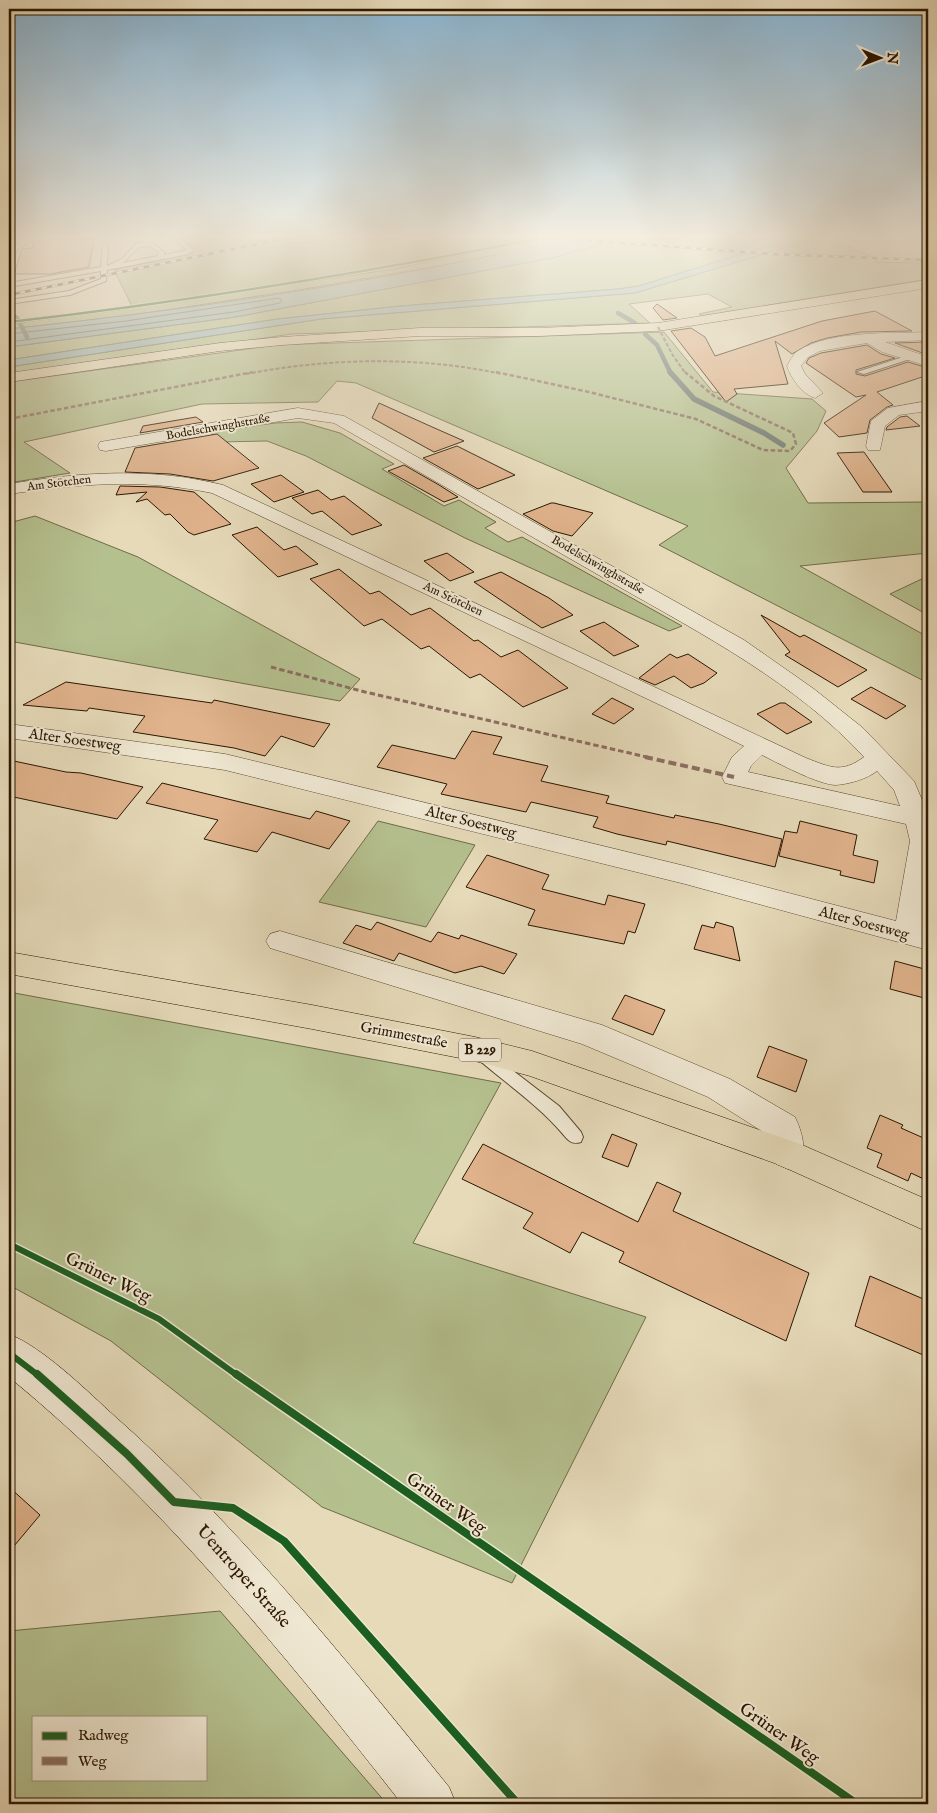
<svg xmlns="http://www.w3.org/2000/svg" width="937" height="1813" font-family="'IM FELL English',serif">
<style>
.green{fill:#b5c08f;stroke:#706b48;fill-rule:evenodd}
.water{fill:#99b9b8;stroke:#6d786f}
.lines{fill:none;stroke-linecap:round;stroke-linejoin:round}
.shore{stroke:#62685c;stroke-width:1}
.stream-far1{stroke:#6d786f;stroke-width:4.5}
.stream{stroke:#6d786f;stroke-width:5.5}
.river{fill:#99b9b8;fill-rule:evenodd}
.building{fill:#e0b38c;stroke:#2a1601}
.lane-casing{stroke:#59472f;stroke-width:2}
.street-casing{stroke:#59472f;stroke-width:1}
.secondary-casing{stroke:#2a1601;stroke-width:1}
.primary-casing{stroke:#2a1601;stroke-width:1}
.lane{fill:#efe7d2;fill-rule:evenodd}
.street{fill:#efe7d2;fill-rule:evenodd}
.secondary{fill:#efe7d2;fill-rule:evenodd}
.primary{fill:#e6dab9;fill-rule:evenodd}
.rail-casing{stroke:#2a1601;stroke-width:2.5}
.rail{stroke:#efe7d2;stroke-width:2;stroke-dasharray:5.5;stroke-linecap:butt}
.quiet-far3{stroke:#8d6e63;stroke-width:2;stroke-dasharray:4 2;stroke-linecap:butt}
.quiet-far2{stroke:#8d6e63;stroke-width:2.5;stroke-dasharray:4.5 2.5;stroke-linecap:butt}
.quiet-far1{stroke:#8d6e63;stroke-width:3;stroke-dasharray:5.5 3;stroke-linecap:butt}
.quiet{stroke:#8d6e63;stroke-width:4;stroke-dasharray:8 4;stroke-linecap:butt}
.cycleway-far2-casing{stroke:#efe7d2;stroke-width:4}
.cycleway-far1-casing{stroke:#efe7d2;stroke-width:9}
.cycleway-casing{stroke:#efe7d2;stroke-width:11}
.cycleway-far2{stroke:#1b5e20;stroke-width:2.5}
.cycleway-far1{stroke:#1b5e20;stroke-width:6}
.cycleway{stroke:#1b5e20;stroke-width:8}
.labels{text-anchor:middle;dominant-baseline:central;stroke-width:4;stroke-linejoin:round;paint-order:stroke}
.far-street-label{font-size:12px;fill:#2a1601;stroke:#efe7d2}
.shield{fill:#efe7d2;stroke:#655540;stroke-width:1}
.shield-label{font-size:14px;font-weight:bold;fill:#2a1601}
.street-label{font-size:15px;fill:#2a1601;stroke:#efe7d2}
.near-street-label{font-size:18px;fill:#2a1601;stroke:#efe7d2}
</style>
<rect width="100%" height="100%" fill="#e6dab9"/>
<filter id="stains"><feTurbulence type="fractalNoise" baseFrequency=".004" numOctaves="4"/><feColorMatrix values="0 0 0 0 .2 0 0 0 0 .09 0 0 0 0 .02 0 0 0 .5 -.17"/></filter>
<radialGradient id="worn" r=".72"><stop offset=".6" stop-color="#630" stop-opacity="0"/><stop offset="1" stop-color="#630" stop-opacity=".3"/></radialGradient>
<g class="green">
<path d="M185 239H526L483 250 370 270 132 306 114 270 199 252Z"/>
<path d="M541 239H790L639 286 618 289 401 306 278 319 9 360V347L235 317 552 258 601 244 557 241 479 259 299 290 126 316 9 329V324L119 310 393 269Z"/>
<path d="M813 239H830L875 258 877 262 926 263 928 279 701 316 699 314 732 307 708 294 629 304 650 323 292 334 9 375V367L321 319 635 293Z"/>
<path d="M664 332 713 392 812 399 826 411 817 431 786 468 808 503 928 502V553L800 566 928 637V683L659 545 688 526 356 383 337 381 318 402 202 404 24 442 70 473 9 483V382L277 345Z"/>
<path d="M302 422 340 433 394 464 382 469 444 506 459 500 496 522 485 528 508 542 522 537 682 626 669 631 465 538 306 456 267 441 219 442 210 432 275 423Z"/>
<path d="M35 516 138 557 360 679 340 701 9 641V523Z"/>
<path d="M928 576V615L890 594Z"/>
<path d="M378 821 475 845 426 927 319 902Z"/>
<path d="M9 992 501 1083 413 1243 646 1317 512 1583 322 1507 111 1341 9 1285Z"/>
<path d="M220 1611 387 1804H9V1631ZM34 1717H206V1779H34Z"/>
</g>
<g class="water">
<path d="M790 239H813L635 293 321 319 9 367V360L278 319 401 306 618 289 639 286Z"/>
<path d="M557 241 603 244 552 258 235 317 9 347V329C193 309 377 283 557 241Z"/>
</g>
<g class="lines">
<g class="shore">
<path d="M558 239 556 245 540 250 539 254 568 248V239"/>
<path d="M9 334 126 321 279 298 282 300 280 303 234 312 9 342"/>
</g>
<g class="stream-far1">
<path d="M9 313 17 318 27 337"/>
<path d="M618 313 635 323"/>
<path d="M645 334 657 345 671 374"/>
</g>
<path class="stream" d="M670 372 694 399 764 433 783 445"/>
<path class="river" d="M556 239H594L592 244 507 265 499 263 496 258 499 253Z"/>
</g>
<g class="building">
<path d="M44 239H94L89 267 50 274H14L22 249 32 248 34 242H44Z"/>
<path d="M657 304 677 318 663 320 653 308Z"/>
<path d="M875 311 912 331 861 332 827 338 811 343 792 354 775 341 788 384 734 389 737 394 726 402 671 331 691 328 705 337 715 356 822 321Z"/>
<path d="M928 342V355L895 343Z"/>
<path d="M867 345 881 354 895 358 856 370V374L865 376 908 362 928 368V375L877 392 893 405 887 407 870 420 867 433 839 437 824 423 866 395 856 397 806 363 809 358 821 353Z"/>
<path d="M379 403 430 426 464 441 434 452 372 418Z"/>
<path d="M907 416 920 426 886 430 887 427 900 417Z"/>
<path d="M196 417 203 422 140 433 143 426Z"/>
<path d="M217 434 259 468 213 481 170 474 125 472 135 448Z"/>
<path d="M457 446 515 475 478 489 423 458Z"/>
<path d="M864 452 892 492H863L837 453Z"/>
<path d="M404 465 439 485 458 497 444 502 388 471Z"/>
<path d="M281 475 304 492 274 502 251 484Z"/>
<path d="M120 486 160 487 194 492 231 524 194 535 188 532 170 514 165 515 147 499 136 502 147 492 116 495Z"/>
<path d="M318 490 331 500 344 496 382 525 352 535 322 511 312 514 292 498Z"/>
<path d="M551 503H554L593 513 572 536 553 531 523 514Z"/>
<path d="M257 527 284 550 296 546 318 564 278 577 232 535Z"/>
<path d="M447 553 474 572 450 581 424 561Z"/>
<path d="M339 569 370 594 379 591 411 615 430 608 474 641 478 640 501 657 518 650 568 688 523 707 480 674 470 678 429 646 421 649 382 619 364 626 310 579Z"/>
<path d="M501 572 549 598 573 615 542 628 474 582Z"/>
<path d="M761 615 800 637 804 635 867 670 838 687 785 655 790 652Z"/>
<path d="M604 622 639 646 614 656 580 631Z"/>
<path d="M670 654 677 658 688 654 717 673 704 683 691 688 674 676 655 685 639 678Z"/>
<path d="M66 682 212 703 214 700 330 724 314 747 281 736 265 756 234 748 133 732 145 716 89 708 87 711 23 705Z"/>
<path d="M871 687 906 706 886 719 851 699Z"/>
<path d="M612 698 634 709 614 724 592 714Z"/>
<path d="M780 703H785L812 722 787 734 757 714Z"/>
<path d="M472 731 502 737 493 754 548 766 541 781 609 796 606 803 674 818 675 815 719 824 782 839 775 867 667 841 666 845 617 834 593 827 598 817 531 802 526 812 441 794 447 784 377 767 392 745 455 759Z"/>
<path d="M9 760 66 772 81 773 143 787 117 819 9 796Z"/>
<path d="M162 783 310 819 316 811 350 821 329 849 272 832 257 852 204 839 218 820 146 803Z"/>
<path d="M800 821 857 835 853 855 878 861 874 883 840 875 841 871 779 856 785 831 797 833Z"/>
<path d="M487 855 549 875 542 889 605 905 608 895 645 904 635 933 628 931 624 944 528 925 535 910 466 887Z"/>
<path d="M377 922 431 942 438 932 459 939 461 935 517 954 504 974 481 966 455 973 399 953 394 961 343 943 356 925 371 930Z"/>
<path d="M716 922 733 927 740 961 694 949 702 925 714 928Z"/>
<path d="M895 961 928 970V999L890 989Z"/>
<path d="M625 995 665 1010 653 1035 612 1019Z"/>
<path d="M769 1046 807 1060 796 1092 757 1077Z"/>
<path d="M880 1115 903 1125 901 1128 928 1140V1181L911 1173 908 1181 877 1167 882 1154 867 1148Z"/>
<path d="M612 1134 637 1144 628 1167 602 1157Z"/>
<path d="M483 1144 638 1222 657 1182 681 1193 673 1211 809 1273 786 1341 619 1262 624 1252 582 1232 570 1253 523 1228 533 1213 462 1179Z"/>
<path d="M870 1276 928 1301V1357L855 1326Z"/>
<path d="M9 1487 40 1515 9 1552Z"/>
</g>
<g class="lines">
<defs>
<g id="lane">
<path d="M26 239H34L18 249 12 261 9 263C9 249 15 246 26 239Z"/>
<path d="M174 239H181L194 250 189 254 107 270 106 281 70 295 9 304V300L69 291 101 279V271L9 287V283L101 267 103 243 108 244 107 266 122 259 137 243H153L164 252V255L187 250ZM150 246 159 253 158 256 123 263 139 247Z"/>
<path d="M919 239H927L928 244Z"/>
<path d="M906 356 913 358 864 374 857 372Z"/>
<path d="M484 1050 489 1052 559 1106 581 1132 583 1137 581 1142C571 1145 568 1140 562 1133 538 1105 507 1084 479 1060L476 1056 479 1052Z"/>
</g>
<g id="street">
<path d="M928 332V340L885 342 928 357V366L882 352 867 343 820 351 808 357 801 366 805 374 823 393 815 398C802 394 791 378 787 366 790 361 793 354 798 351 831 330 890 334 928 332Z"/>
<path d="M928 401V411L899 415 885 426 880 450H868L866 446 871 421 888 408Z"/>
<path d="M298 408 344 416 744 640 814 689 863 728 914 781 928 814V893L923 928 928 930V950L685 884 225 770 9 738V724L225 754 685 866 896 921 910 841 906 824 725 783 722 777 732 757 744 746 675 712 212 493C140 478 80 484 9 494V484C81 472 151 467 223 485L806 758C830 767 841 774 864 757 796 683 702 634 616 585 522 531 428 477 334 423L298 418 106 451 100 450 98 446 100 442 106 441ZM762 755C778 763 819 785 836 785 849 784 867 779 877 771L894 790 900 806 748 772 751 766Z"/>
<path d="M280 931 602 1025 730 1079 795 1117C802 1132 807 1149 800 1164L788 1169 776 1164 771 1154 768 1135 708 1097 582 1044 270 948 266 941 270 934Z"/>
</g>
<path id="secondary" d="M9 1334C43 1348 83 1387 110 1412 237 1524 343 1656 449 1787L456 1804H402C282 1651 160 1501 9 1377Z"/>
<g id="primary">
<path d="M928 280V288L658 331 539 336H420L282 345 220 351 9 382V373L220 343 282 337 420 328H539L658 323Z"/>
<path d="M9 952 312 1005 475 1037 532 1051 800 1144 928 1200V1232L777 1164 530 1076 475 1061 312 1029 9 974Z"/>
</g>
</defs>
<use href="#lane" class="lane-casing"/>
<use href="#street" class="street-casing"/>
<use href="#secondary" class="secondary-casing"/>
<use href="#primary" class="primary-casing"/>
<use href="#lane" class="lane"/>
<use href="#street" class="street"/>
<use href="#secondary" class="secondary"/>
<use href="#primary" class="primary"/>
<defs>
<g id="rail">
<path d="M570 239 771 254 928 260"/>
<path d="M9 295 282 239"/>
</g>
</defs>
<use href="#rail" class="rail-casing"/>
<use href="#rail" class="rail"/>
<g class="quiet-far3">
<path d="M658 327 672 354 686 374"/>
<path d="M246 374C329 358 419 356 502 374"/>
</g>
<g class="quiet-far2">
<path d="M496 372 589 392 696 419 763 450 790 451 796 444 793 433 714 396 685 372"/>
<path d="M9 419 253 372"/>
</g>
<path class="quiet-far1" d="M271 667 365 692 651 758"/>
<path class="quiet" d="M645 757 734 777"/>
<defs>
<path id="cycleway-far2" d="M9 322C186 302 362 273 537 239"/>
<g id="cycleway-far1">
<path d="M9 1244 159 1319 238 1376"/>
<path d="M9 1353 39 1376"/>
</g>
<g id="cycleway">
<path d="M37 1374 127 1454 174 1502 233 1508 284 1541 518 1804"/>
<path d="M236 1374 857 1804"/>
</g>
</defs>
<use href="#cycleway-far2" class="cycleway-far2-casing"/>
<use href="#cycleway-far1" class="cycleway-far1-casing"/>
<use href="#cycleway" class="cycleway-casing"/>
<use href="#cycleway-far2" class="cycleway-far2"/>
<use href="#cycleway-far1" class="cycleway-far1"/>
<use href="#cycleway" class="cycleway"/>
</g>
<linearGradient id="sky" x2="0" y2="1"><stop stop-color="#88b6d5"/><stop offset="0.48" stop-color="#f4eee0"/><stop offset="1" stop-color="#f4eee0" stop-opacity="0"/></linearGradient>
<rect width="937" height="493" fill="url(#sky)"/>
<g class="labels">
<g class="far-street-label">
<text transform="translate(218 427) rotate(-10)">Bodelschwinghstraße</text>
<text transform="translate(59 483) rotate(-7)">Am Stötchen</text>
<text transform="translate(598 565) rotate(30)">Bodelschwinghstraße</text>
<text transform="translate(453 599) rotate(25)">Am Stötchen</text>
</g>
<rect class="shield" x="459" y="1038.5" width="42" height="23" rx="4"/>
<g class="shield-label">
<text x="480" y="1050">B 229</text>
</g>
<g class="street-label">
<text transform="translate(75 740) rotate(8)">Alter Soestweg</text>
<text transform="translate(471 822) rotate(14)">Alter Soestweg</text>
<text transform="translate(864 923) rotate(15)">Alter Soestweg</text>
<text transform="translate(404 1035) rotate(11)">Grimmestraße</text>
</g>
<g class="near-street-label">
<text transform="translate(108 1278) rotate(26)">Grüner Weg</text>
<text transform="translate(446 1504) rotate(35)">Grüner Weg</text>
<text transform="translate(243 1577) rotate(48)">Uentroper Straße</text>
<text transform="translate(779 1734) rotate(35)">Grüner Weg</text>
</g>
</g>
<rect width="937" height="1813" fill="none" stroke="#e6dab9" stroke-width="30"/>
<rect x="10" y="10" width="917" height="1793" fill="none" stroke="#2a1601" stroke-width="2.5"/>
<rect x="15" y="15" width="907" height="1783" fill="none" stroke="#2a1601"/>
<rect x="32" y="1716" width="175" height="65" fill="#efe7d2" stroke="#a0937e"/>
<rect x="42" y="1732" width="25" height="8" fill="#1b5e20" stroke="#a0937e"/>
<text x="78" y="1740" font-size="15" fill="#2a1601">Radweg</text>
<rect x="42" y="1757" width="25" height="8" fill="#8d6e63" stroke="#a0937e"/>
<text x="78" y="1766" font-size="15" fill="#2a1601">Weg</text>
<g transform="translate(880 58) rotate(91)" stroke="#efe7d2" stroke-width="4" paint-order="stroke">
<path d="M0-4L9 19L0 12L-9 19Z" fill="#2a1601"/>
<text y="-8" font-size="14" font-weight="bold" text-anchor="middle" fill="#2a1601">N</text>
</g>
<rect width="100%" height="100%" filter="url(#stains)"/>
<rect width="100%" height="100%" fill="url(#worn)"/>
</svg>
